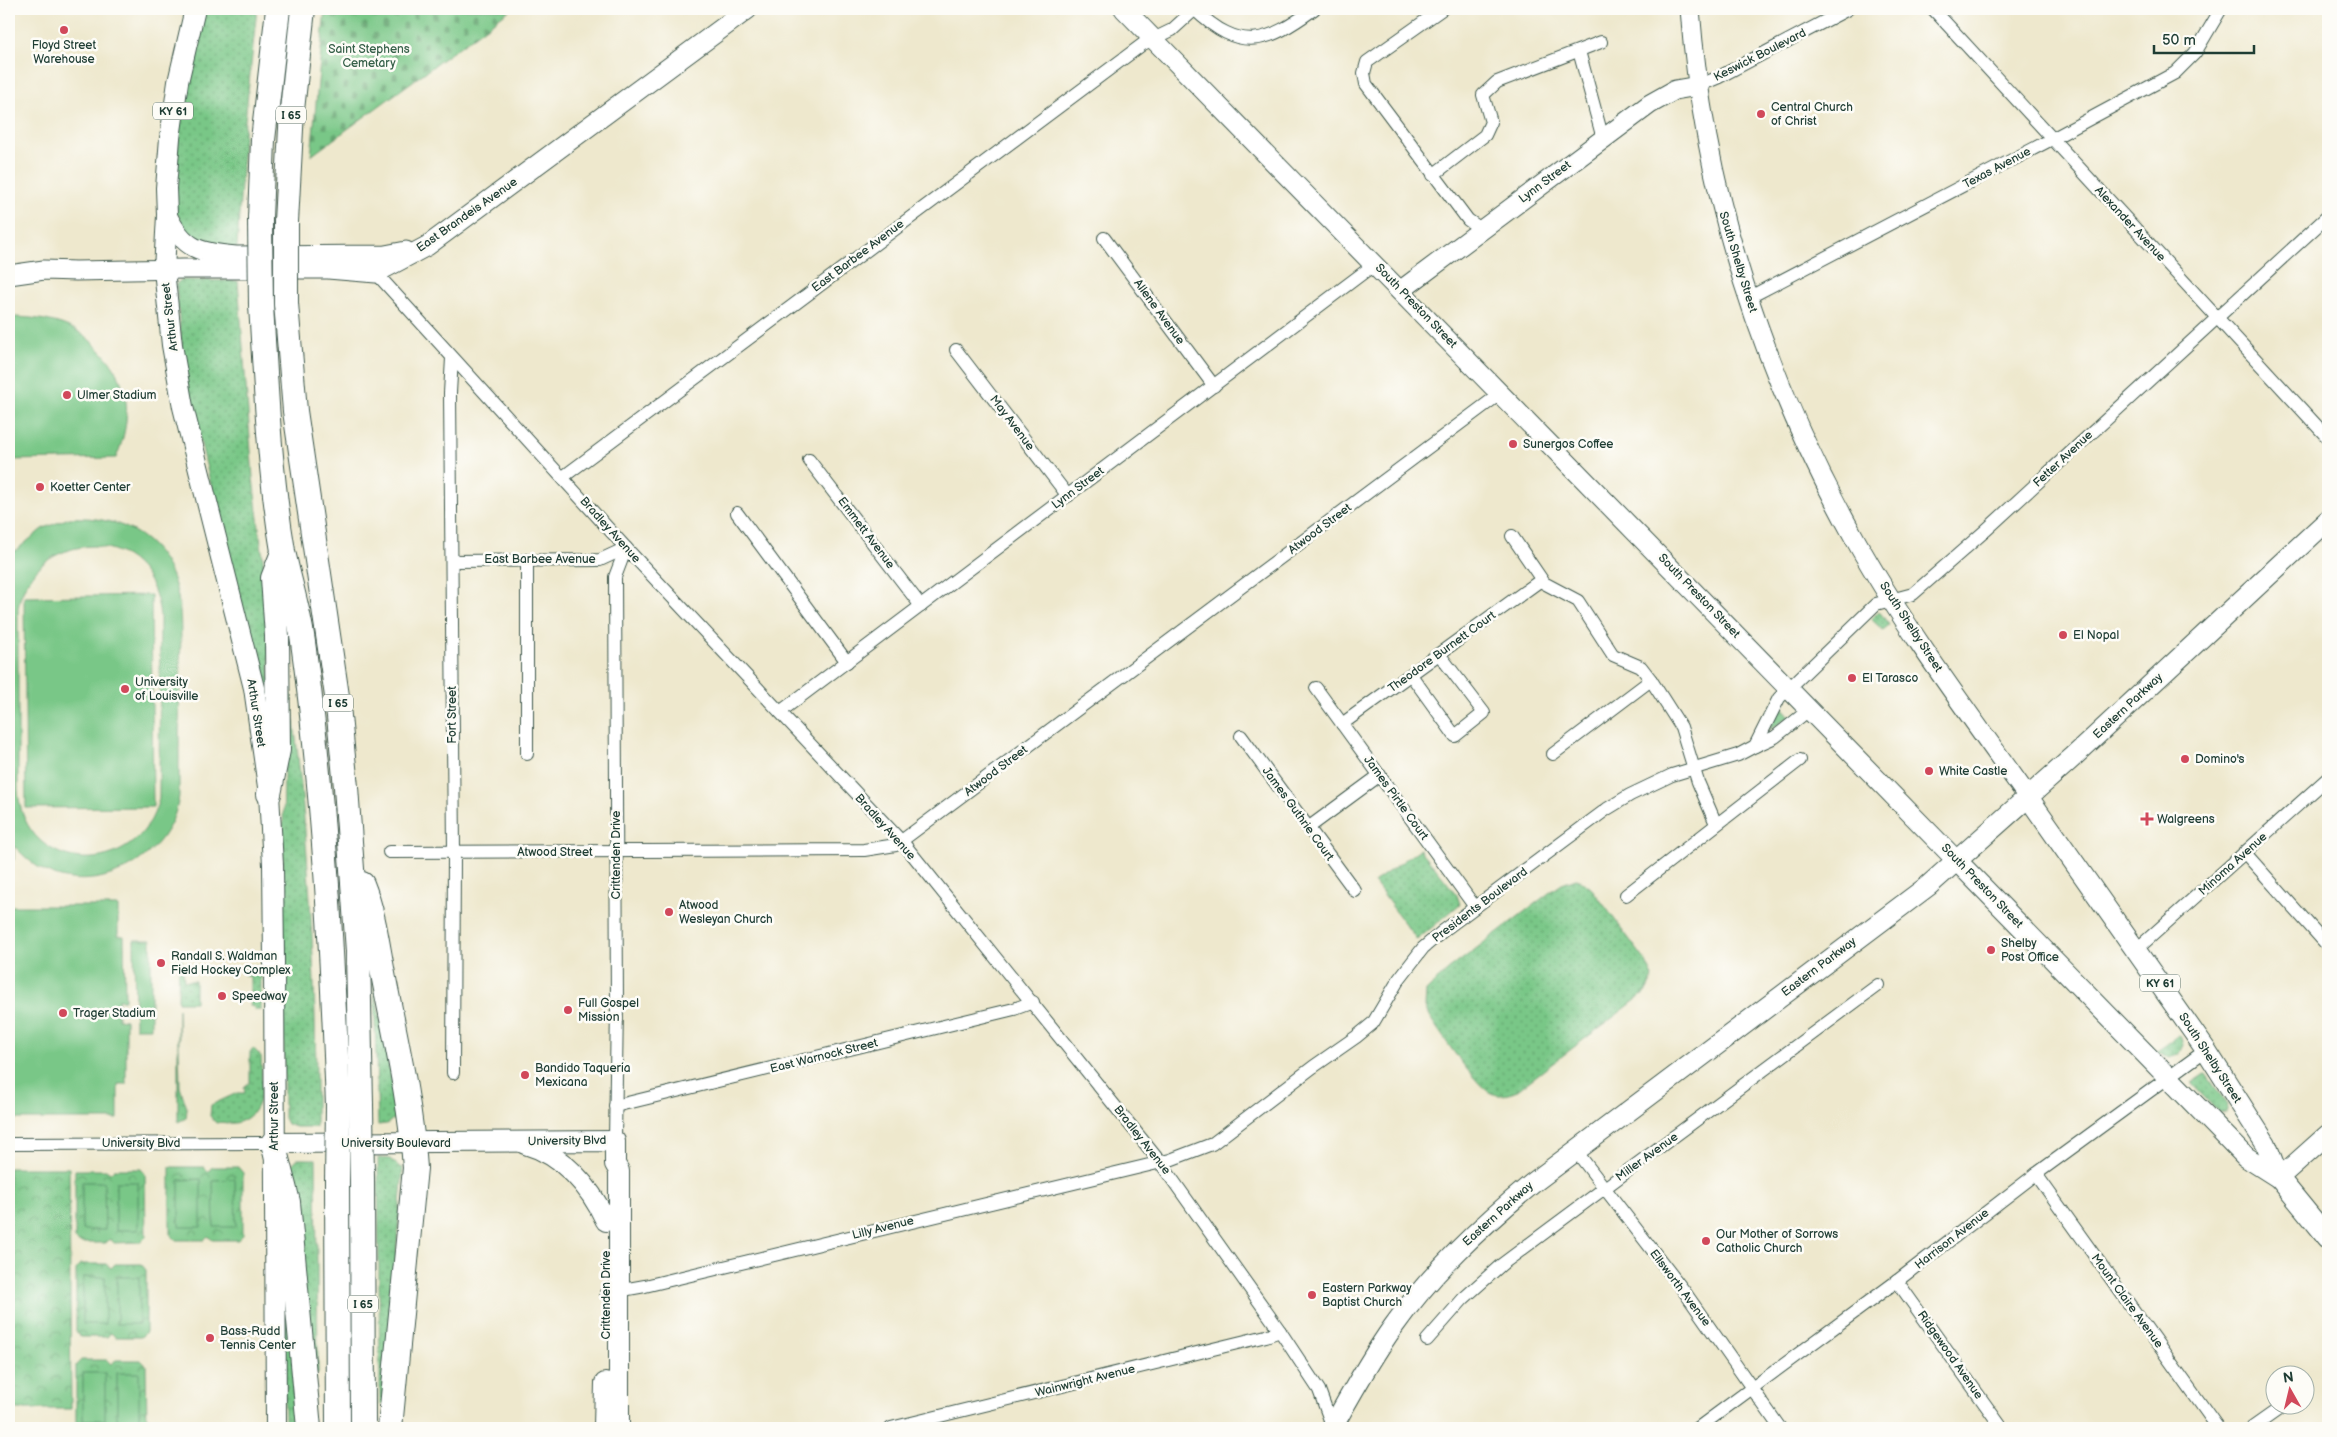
<svg xmlns="http://www.w3.org/2000/svg" width="2337" height="1437" font-family="'Balsamiq Sans',sans-serif">
<style>
.grass{fill:url(#grass-dots);stroke:#4c825e}
.cemetery{fill:url(#cemetery-stones);stroke:#4c825e}
.park{fill:url(#park-crowns);stroke:#4c825e}
.garden{fill:#79c787;stroke:#4c825e;fill-rule:evenodd}
.lines{fill:none;stroke-linecap:round;stroke-linejoin:round}
.street-casing{stroke:#3e574b;stroke-width:14}
.secondary-casing{stroke:#3e574b;stroke-width:21}
.primary-casing{stroke:#3e574b;stroke-width:22}
.highway-casing{stroke:#3e574b;stroke-width:26}
.street{stroke:#fff;stroke-width:12}
.secondary{stroke:#fff;stroke-width:19}
.primary{stroke:#fff;stroke-width:20}
.highway{stroke:#fff;stroke-width:24}
.highway-bridge-casing{stroke:#3e574b;stroke-width:26;stroke-linecap:butt}
.highway-bridge{stroke:#fff;stroke-width:24}
.poi-dot{fill:#d1495b;stroke:#fdfcf7;stroke-width:2}
.labels{text-anchor:middle;dominant-baseline:central;stroke-width:5;stroke-linejoin:round;paint-order:stroke}
.shield{fill:#fdfcf7;stroke:#62766e;stroke-width:1}
.shield-label{font-size:11px;font-weight:bold;fill:#1f3d34}
.poi-label{font-size:12px;fill:#1f3d34;stroke:#fdfcf7;text-anchor:start}
.park-label{font-size:12px;fill:#366049;stroke:#fdfcf7}
.street-label{font-size:12px;fill:#1f3d34;stroke:#fdfcf7}
</style>
<defs>
<pattern id="grass-dots" width="8" height="8" patternUnits="userSpaceOnUse" patternTransform="scale(1.25)"><rect width="8" height="8" fill="#79c787"/><path d="M2 2h.1M6 6h.1" fill="none" stroke="#63a36f" stroke-width="1.8" stroke-linecap="round"/></pattern>
<pattern id="cemetery-stones" width="16" height="16" patternUnits="userSpaceOnUse" patternTransform="scale(1.25)"><rect width="16" height="16" fill="#79c787"/><path d="M2 7V4a2 2 0 0 1 4 0v3zM10 15v-3a2 2 0 0 1 4 0v3z" fill="#63a36f"/></pattern>
<pattern id="park-crowns" width="20" height="18" patternUnits="userSpaceOnUse" patternTransform="scale(1.25)"><rect width="20" height="18" fill="#79c787"/><path d="M2 6a3 3 0 1 1 6 0M12 15a3 3 0 1 1 6 0" fill="none" stroke="#63a36f"/></pattern>
</defs>
<rect width="100%" height="100%" fill="#fdfcf7"/>
<filter id="ink" filterUnits="userSpaceOnUse"><feTurbulence type="fractalNoise" baseFrequency=".02" numOctaves="2"/><feDisplacementMap in="SourceGraphic" scale="10" xChannelSelector="R" yChannelSelector="G"/><feConvolveMatrix kernelMatrix="1 2 1 2 8 2 1 2 1" color-interpolation-filters="sRGB"/></filter>
<filter id="wash" filterUnits="userSpaceOnUse"><feTurbulence type="fractalNoise" baseFrequency=".0096" numOctaves="4" result="noise"/><feDisplacementMap in="SourceGraphic" scale="20" xChannelSelector="R" yChannelSelector="G"/><feGaussianBlur stdDeviation="1.12" result="paint"/><feColorMatrix in="noise" values="0 0 0 0 0 0 0 0 0 0 0 0 0 0 0 0 0 1.4 0 .05"/><feComposite in="paint" operator="in"/></filter>
<g filter="url(#wash)">
<rect width="100%" height="100%" fill="#eee8cd"/>
<g class="grass">
<path d="M201 9H257L245 121 237 248 207 244 186 232 173 206 182 96Z"/>
<path d="M181 280 238 281 253 478 267 591 272 740 184 373 176 284Z"/>
<path d="M1879 611 1889 625 1883 630 1871 619Z"/>
<path d="M286 661C308 815 317 971 316 1127H296L287 1124 284 1118 283 831Z"/>
<path d="M1780 705 1790 716 1769 730Z"/>
<path d="M1420 849 1457 895 1460 904 1417 940 1374 882Z"/>
<path d="M1576 879 1581 880 1592 889 1645 960 1653 977 1645 993 1515 1092C1506 1095 1498 1097 1489 1092 1474 1083 1440 1033 1429 1016L1425 1007 1426 991 1448 970 1549 893 1562 884Z"/>
<path d="M179 950H181L184 981H195V1002H178Z"/>
<path d="M255 966 261 969V1010H255L254 1007 250 1006V976H245L244 967Z"/>
<path d="M374 987 398 1113 395 1121 393 1119 387 1124 378 1125Z"/>
<path d="M178 1009 180 1087 187 1108 186 1118 178 1122Z"/>
<path d="M2180 1035 2183 1045 2178 1055 2169 1058 2157 1051Z"/>
<path d="M253 1048 261 1056C262 1078 266 1113 239 1122 231 1125 223 1121 216 1123L210 1116 211 1105 237 1093H245L244 1087 250 1082V1052Z"/>
<path d="M2206 1073 2228 1105 2226 1113 2218 1112 2191 1083Z"/>
<path d="M378 1158 390 1159 401 1168 403 1167 384 1404H380Z"/>
<path d="M297 1159H316L318 1373H314L289 1167Z"/>
<path d="M280 1222 303 1428H285Z"/>
</g>
<path class="cemetery" d="M325 9H511L311 156Z"/>
<g class="park">
<path d="M170 1167H204L208 1172 212 1167H238L243 1173V1235L238 1240H212L208 1236 204 1240H176L170 1234Z"/>
<path d="M9 1168H69L71 1409H9Z"/>
<path d="M114 1169H141L145 1174 146 1237 141 1242 114 1243 110 1239 106 1243H80L75 1239V1170H106L110 1173Z"/>
<path d="M80 1264H106L111 1268 115 1264H141L146 1270V1332L141 1337H115L111 1333 107 1337H80L76 1332V1270Z"/>
<path d="M81 1360H107L111 1364 116 1360H141L146 1365 147 1428H76V1365Z"/>
</g>
<g class="garden">
<path d="M9 317C28 317 51 319 69 327 81 332 90 340 99 349 131 382 133 417 116 458L9 460Z"/>
<path d="M69 518C125 515 167 541 178 597 183 622 180 651 180 677 179 717 179 756 179 796 172 854 103 898 47 872 34 866 24 856 14 846V860H9V540H13L14 552 42 529ZM94 546C134 549 156 578 160 616L159 798C140 882 23 877 18 790V608C25 569 56 547 94 546Z"/>
<path d="M151 595 153 807 26 808 24 597Z"/>
<path d="M9 906H118V936H124L125 1000H118V1019L126 1020V1084H118V1119H9Z"/>
<path d="M134 940H151V1028H135Z"/>
<path d="M201 1179V1227H179V1180Z"/>
<path d="M235 1179 236 1227H214L213 1180Z"/>
<path d="M82 1182H104L105 1230H82Z"/>
<rect x="116" y="1182" width="22" height="48"/>
<rect x="83" y="1277" width="22" height="47"/>
<rect x="117" y="1277" width="22" height="47"/>
<rect x="83" y="1373" width="22" height="47"/>
<rect x="117" y="1373" width="22" height="47"/>
</g>
</g>
<g filter="url(#ink)">
<g class="lines">
<defs>
<g id="street">
<path d="M1194 9C1241 54 1267 43 1314 9"/>
<path d="M1442 9 1367 62 1364 73 1366 84 1468 220 1481 229"/>
<path d="M1933 9 2328 438"/>
<path d="M1579 51 1603 139"/>
<path d="M1698 86 1719 77 1848 9"/>
<path d="M1433 175 1485 135 1491 122 1483 95 1497 82 1601 42"/>
<path d="M1104 238 1214 386"/>
<path d="M376 273 626 548 904 844 1160 1162 1280 1331 1319 1390 1333 1428"/>
<path d="M1748 298 2052 139 2175 73 2195 53 2221 9"/>
<path d="M956 350 1068 496"/>
<path d="M452 358 450 393 454 851 453 1073"/>
<path d="M809 460 921 606"/>
<path d="M563 477 1143 44 1172 30 1195 9"/>
<path d="M737 513 847 662"/>
<path d="M1512 536 1544 583 1578 601 1613 655 1641 667 1651 680 1681 727 1698 782 1716 824"/>
<path d="M452 561 600 560 626 548"/>
<path d="M1411 675 1455 736 1484 713 1439 654"/>
<path d="M1316 688 1475 907"/>
<path d="M780 712 1375 264"/>
<path d="M1342 724 1541 580"/>
<path d="M1241 736 1355 891"/>
<path d="M1755 746 1775 737 1810 709"/>
<path d="M527 754V560"/>
<path d="M1553 754 1651 680"/>
<path d="M1308 828 1380 775"/>
<path d="M389 852 864 850 896 845 1501 393"/>
<path d="M2245 853 2328 946"/>
<path d="M1626 895 1800 760"/>
<path d="M2137 949 2328 778"/>
<path d="M615 1106 1014 1009 1033 1002"/>
<path d="M615 1141 617 1006 615 577 626 548"/>
<path d="M9 1144 273 1143"/>
<path d="M1576 1151 1684 1291 1780 1428"/>
<path d="M2036 1174 2218 1428"/>
<path d="M1897 1281 2002 1428"/>
<path d="M606 1293 645 1286 1170 1160 1212 1144 1313 1067 1356 1037 1373 1023 1399 979 1423 948 1443 931 1607 809 1630 795 1672 775 1738 755 1755 746 1779 698 1876 604 1913 594 1985 531 2328 216"/>
<path d="M1427 1340 1463 1299 1501 1265 1878 985"/>
<path d="M891 1428 1266 1336 1280 1331"/>
<path d="M1698 1428 1897 1281 2036 1174 2206 1050"/>
<path d="M2252 1428 2286 1404"/>
</g>
<g id="secondary">
<path d="M1124 9 1957 861"/>
<path d="M1690 9C1704 195 1764 376 1855 539 1905 629 1968 712 2028 797"/>
<path d="M167 215C184 250 199 252 236 256L385 255 406 251"/>
<path d="M9 275 44 270 76 271 184 269H328L376 273 427 246 748 9"/>
<path d="M1400 291 1650 104 1675 90 1698 86"/>
<path d="M2279 1178 2328 1134"/>
</g>
<g id="primary">
<path d="M195 9 178 82 170 138 166 188 167 215 164 270 172 345 183 407 254 688 269 794 273 865 274 960 276 1428"/>
<path d="M2028 797 2206 1050 2266 1144 2279 1178"/>
<path d="M1957 861 2246 1157 2279 1178 2328 1238"/>
<path d="M273 1143 615 1141V1164L619 1171V1428"/>
<path d="M525 1144C563 1155 590 1186 606 1221"/>
<path d="M604 1428 605 1383"/>
<path d="M1332 1428C1351 1394 1370 1359 1393 1327 1432 1272 1481 1226 1533 1183L1928 886 2072 758 2328 520"/>
</g>
<g id="highway">
<path d="M260 219 263 140 278 9"/>
<path d="M286 222 292 110 303 9"/>
<path d="M286 303 295 411 337 696 346 787 358 951 361 1105"/>
<path d="M261 305C266 387 269 469 283 551 289 581 299 611 303 642 324 796 332 950 338 1105"/>
<path d="M269 794 278 750 277 636 273 578 282 555"/>
<path d="M362 884C375 916 378 951 385 984 397 1045 411 1107 415 1168L390 1428"/>
<path d="M273 1143 288 1202 309 1428"/>
<path d="M362 1180 363 1428"/>
<path d="M337 1182 338 1428"/>
</g>
</defs>
<use href="#street" class="street-casing"/>
<use href="#secondary" class="secondary-casing"/>
<use href="#primary" class="primary-casing"/>
<use href="#highway" class="highway-casing"/>
<use href="#street" class="street"/>
<use href="#secondary" class="secondary"/>
<use href="#primary" class="primary"/>
<use href="#highway" class="highway"/>
<defs>
<g id="highway-bridge">
<path d="M260 219 261 305"/>
<path d="M286 222V303"/>
<path d="M361 1105 362 1180"/>
<path d="M337 1182 338 1105"/>
</g>
</defs>
<use href="#highway-bridge" class="highway-bridge-casing"/>
<use href="#highway-bridge" class="highway-bridge"/>
</g>
</g>
<g class="poi-dot">
<circle cx="64" cy="30" r="5"/>
<circle cx="1761" cy="114" r="5"/>
<circle cx="67" cy="395" r="5"/>
<circle cx="1513" cy="444" r="5"/>
<circle cx="40" cy="487" r="5"/>
<circle cx="2063" cy="635" r="5"/>
<circle cx="1852" cy="678" r="5"/>
<circle cx="125" cy="689" r="5"/>
<circle cx="2185" cy="759" r="5"/>
<circle cx="1929" cy="771" r="5"/>
<path d="M2144.5 811.5h5v5h5v5h-5v5h-5v-5h-5v-5h5z"/>
<circle cx="669" cy="912" r="5"/>
<circle cx="1991" cy="950" r="5"/>
<circle cx="161" cy="963" r="5"/>
<circle cx="222" cy="996" r="5"/>
<circle cx="568" cy="1010" r="5"/>
<circle cx="63" cy="1013" r="5"/>
<circle cx="525" cy="1075" r="5"/>
<circle cx="1706" cy="1241" r="5"/>
<circle cx="1312" cy="1295" r="5"/>
<circle cx="210" cy="1338" r="5"/>
</g>
<g class="labels">
<g class="shield">
<rect x="153" y="102.5" width="40" height="17" rx="4"/>
<rect x="276" y="106.5" width="30" height="17" rx="4"/>
<rect x="323" y="694.5" width="30" height="17" rx="4"/>
<rect x="2140" y="974.5" width="40" height="17" rx="4"/>
<rect x="348" y="1295.5" width="30" height="17" rx="4"/>
</g>
<g class="shield-label">
<text x="173" y="111">KY 61</text>
<text x="291" y="115">I 65</text>
<text x="338" y="703">I 65</text>
<text x="2160" y="983">KY 61</text>
<text x="363" y="1304">I 65</text>
</g>
<g class="poi-label">
<text x="64" y="45" text-anchor="middle">Floyd Street<tspan x="64" dy="14">Warehouse</tspan></text>
<text x="1771" y="107">Central Church<tspan x="1771" dy="14">of Christ</tspan></text>
<text x="77" y="395">Ulmer Stadium</text>
<text x="1523" y="444">Sunergos Coffee</text>
<text x="50" y="487">Koetter Center</text>
<text x="2073" y="635">El Nopal</text>
<text x="1862" y="678">El Tarasco</text>
<text x="135" y="682">University<tspan x="135" dy="14">of Louisville</tspan></text>
<text x="2195" y="759">Domino's</text>
<text x="1939" y="771">White Castle</text>
<text x="2157" y="819">Walgreens</text>
<text x="679" y="905">Atwood<tspan x="679" dy="14">Wesleyan Church</tspan></text>
<text x="2001" y="943">Shelby<tspan x="2001" dy="14">Post Office</tspan></text>
<text x="171" y="956">Randall S. Waldman<tspan x="171" dy="14">Field Hockey Complex</tspan></text>
<text x="232" y="996">Speedway</text>
<text x="578" y="1003">Full Gospel<tspan x="578" dy="14">Mission</tspan></text>
<text x="73" y="1013">Trager Stadium</text>
<text x="535" y="1068">Bandido Taqueria<tspan x="535" dy="14">Mexicana</tspan></text>
<text x="1716" y="1234">Our Mother of Sorrows<tspan x="1716" dy="14">Catholic Church</tspan></text>
<text x="1322" y="1288">Eastern Parkway<tspan x="1322" dy="14">Baptist Church</tspan></text>
<text x="220" y="1331">Bass-Rudd<tspan x="220" dy="14">Tennis Center</tspan></text>
</g>
<g class="park-label">
<text x="369" y="49">Saint Stephens<tspan x="369" dy="14">Cemetary</tspan></text>
</g>
<g class="street-label">
<text transform="translate(1760 55) rotate(-27)">Keswick Boulevard</text>
<text transform="translate(1997 168) rotate(-28)">Texas Avenue</text>
<text transform="translate(1545 182) rotate(-37)">Lynn Street</text>
<text transform="translate(467 215) rotate(-35)">East Brandeis Avenue</text>
<text transform="translate(2130 224) rotate(47)">Alexander Avenue</text>
<text transform="translate(858 256) rotate(-37)">East Barbee Avenue</text>
<text transform="translate(1738 262) rotate(73)">South Shelby Street</text>
<text transform="translate(1416 306) rotate(46)">South Preston Street</text>
<text transform="translate(1159 312) rotate(54)">Allene Avenue</text>
<text transform="translate(170 317) rotate(-97)">Arthur Street</text>
<text transform="translate(1012 423) rotate(53)">May Avenue</text>
<text transform="translate(2063 459) rotate(-43)">Fetter Avenue</text>
<text transform="translate(1078 488) rotate(-37)">Lynn Street</text>
<text transform="translate(1320 529) rotate(-37)">Atwood Street</text>
<text transform="translate(610 530) rotate(48)">Bradley Avenue</text>
<text transform="translate(866 533) rotate(53)">Emmett Avenue</text>
<text x="540" y="559">East Barbee Avenue</text>
<text transform="translate(1699 596) rotate(46)">South Preston Street</text>
<text transform="translate(1911 627) rotate(57)">South Shelby Street</text>
<text transform="translate(1442 652) rotate(-36)">Theodore Burnett Court</text>
<text transform="translate(2128 706) rotate(-43)">Eastern Parkway</text>
<text transform="translate(256 713) rotate(81)">Arthur Street</text>
<text transform="translate(452 715) rotate(-90)">Fort Street</text>
<text transform="translate(996 771) rotate(-37)">Atwood Street</text>
<text transform="translate(1396 798) rotate(54)">James Pirtle Court</text>
<text transform="translate(1298 814) rotate(54)">James Guthrie Court</text>
<text transform="translate(885 827) rotate(48)">Bradley Avenue</text>
<text x="555" y="852">Atwood Street</text>
<text transform="translate(616 855) rotate(-90)">Crittenden Drive</text>
<text transform="translate(2233 864) rotate(-42)">Minoma Avenue</text>
<text transform="translate(1982 886) rotate(46)">South Preston Street</text>
<text transform="translate(1480 905) rotate(-37)">Presidents Boulevard</text>
<text transform="translate(1819 967) rotate(-37)">Eastern Parkway</text>
<text transform="translate(824 1056) rotate(-14)">East Warnock Street</text>
<text transform="translate(2210 1058) rotate(57)">South Shelby Street</text>
<text transform="translate(274 1116) rotate(-90)">Arthur Street</text>
<text transform="translate(1142 1140) rotate(52)">Bradley Avenue</text>
<text transform="translate(567 1141) rotate(-1)">University Blvd</text>
<text x="141" y="1143">University Blvd</text>
<text x="396" y="1143">University Boulevard</text>
<text transform="translate(1647 1157) rotate(-36)">Miller Avenue</text>
<text transform="translate(1498 1214) rotate(-42)">Eastern Parkway</text>
<text transform="translate(883 1228) rotate(-14)">Lilly Avenue</text>
<text transform="translate(1952 1239) rotate(-38)">Harrison Avenue</text>
<text transform="translate(1680 1288) rotate(53)">Ellsworth Avenue</text>
<text transform="translate(606 1295) rotate(-90)">Crittenden Drive</text>
<text transform="translate(2127 1301) rotate(54)">Mount Claire Avenue</text>
<text transform="translate(1950 1355) rotate(55)">Ridgewood Avenue</text>
<text transform="translate(1085 1381) rotate(-14)">Wainwright Avenue</text>
</g>
</g>
<rect width="2337" height="1437" fill="none" stroke="#fdfcf7" stroke-width="30"/>
<g transform="translate(2290 1390) rotate(352)"><circle r="24" fill="#fdfcf7" stroke="#a4b0a9"/>
<path d="M0-4L9 19L0 12L-9 19Z" fill="#d1495b"/>
<text y="-8" font-size="14" font-weight="bold" text-anchor="middle" fill="#1f3d34">N</text>
</g>
<path d="M2154 45v8h100v-8" fill="none" stroke="#1f3d34" stroke-width="2.5"/>
<text x="2162" y="45" font-size="15" fill="#1f3d34" stroke="#fdfcf7" stroke-width="4" paint-order="stroke">50 m</text>
</svg>
